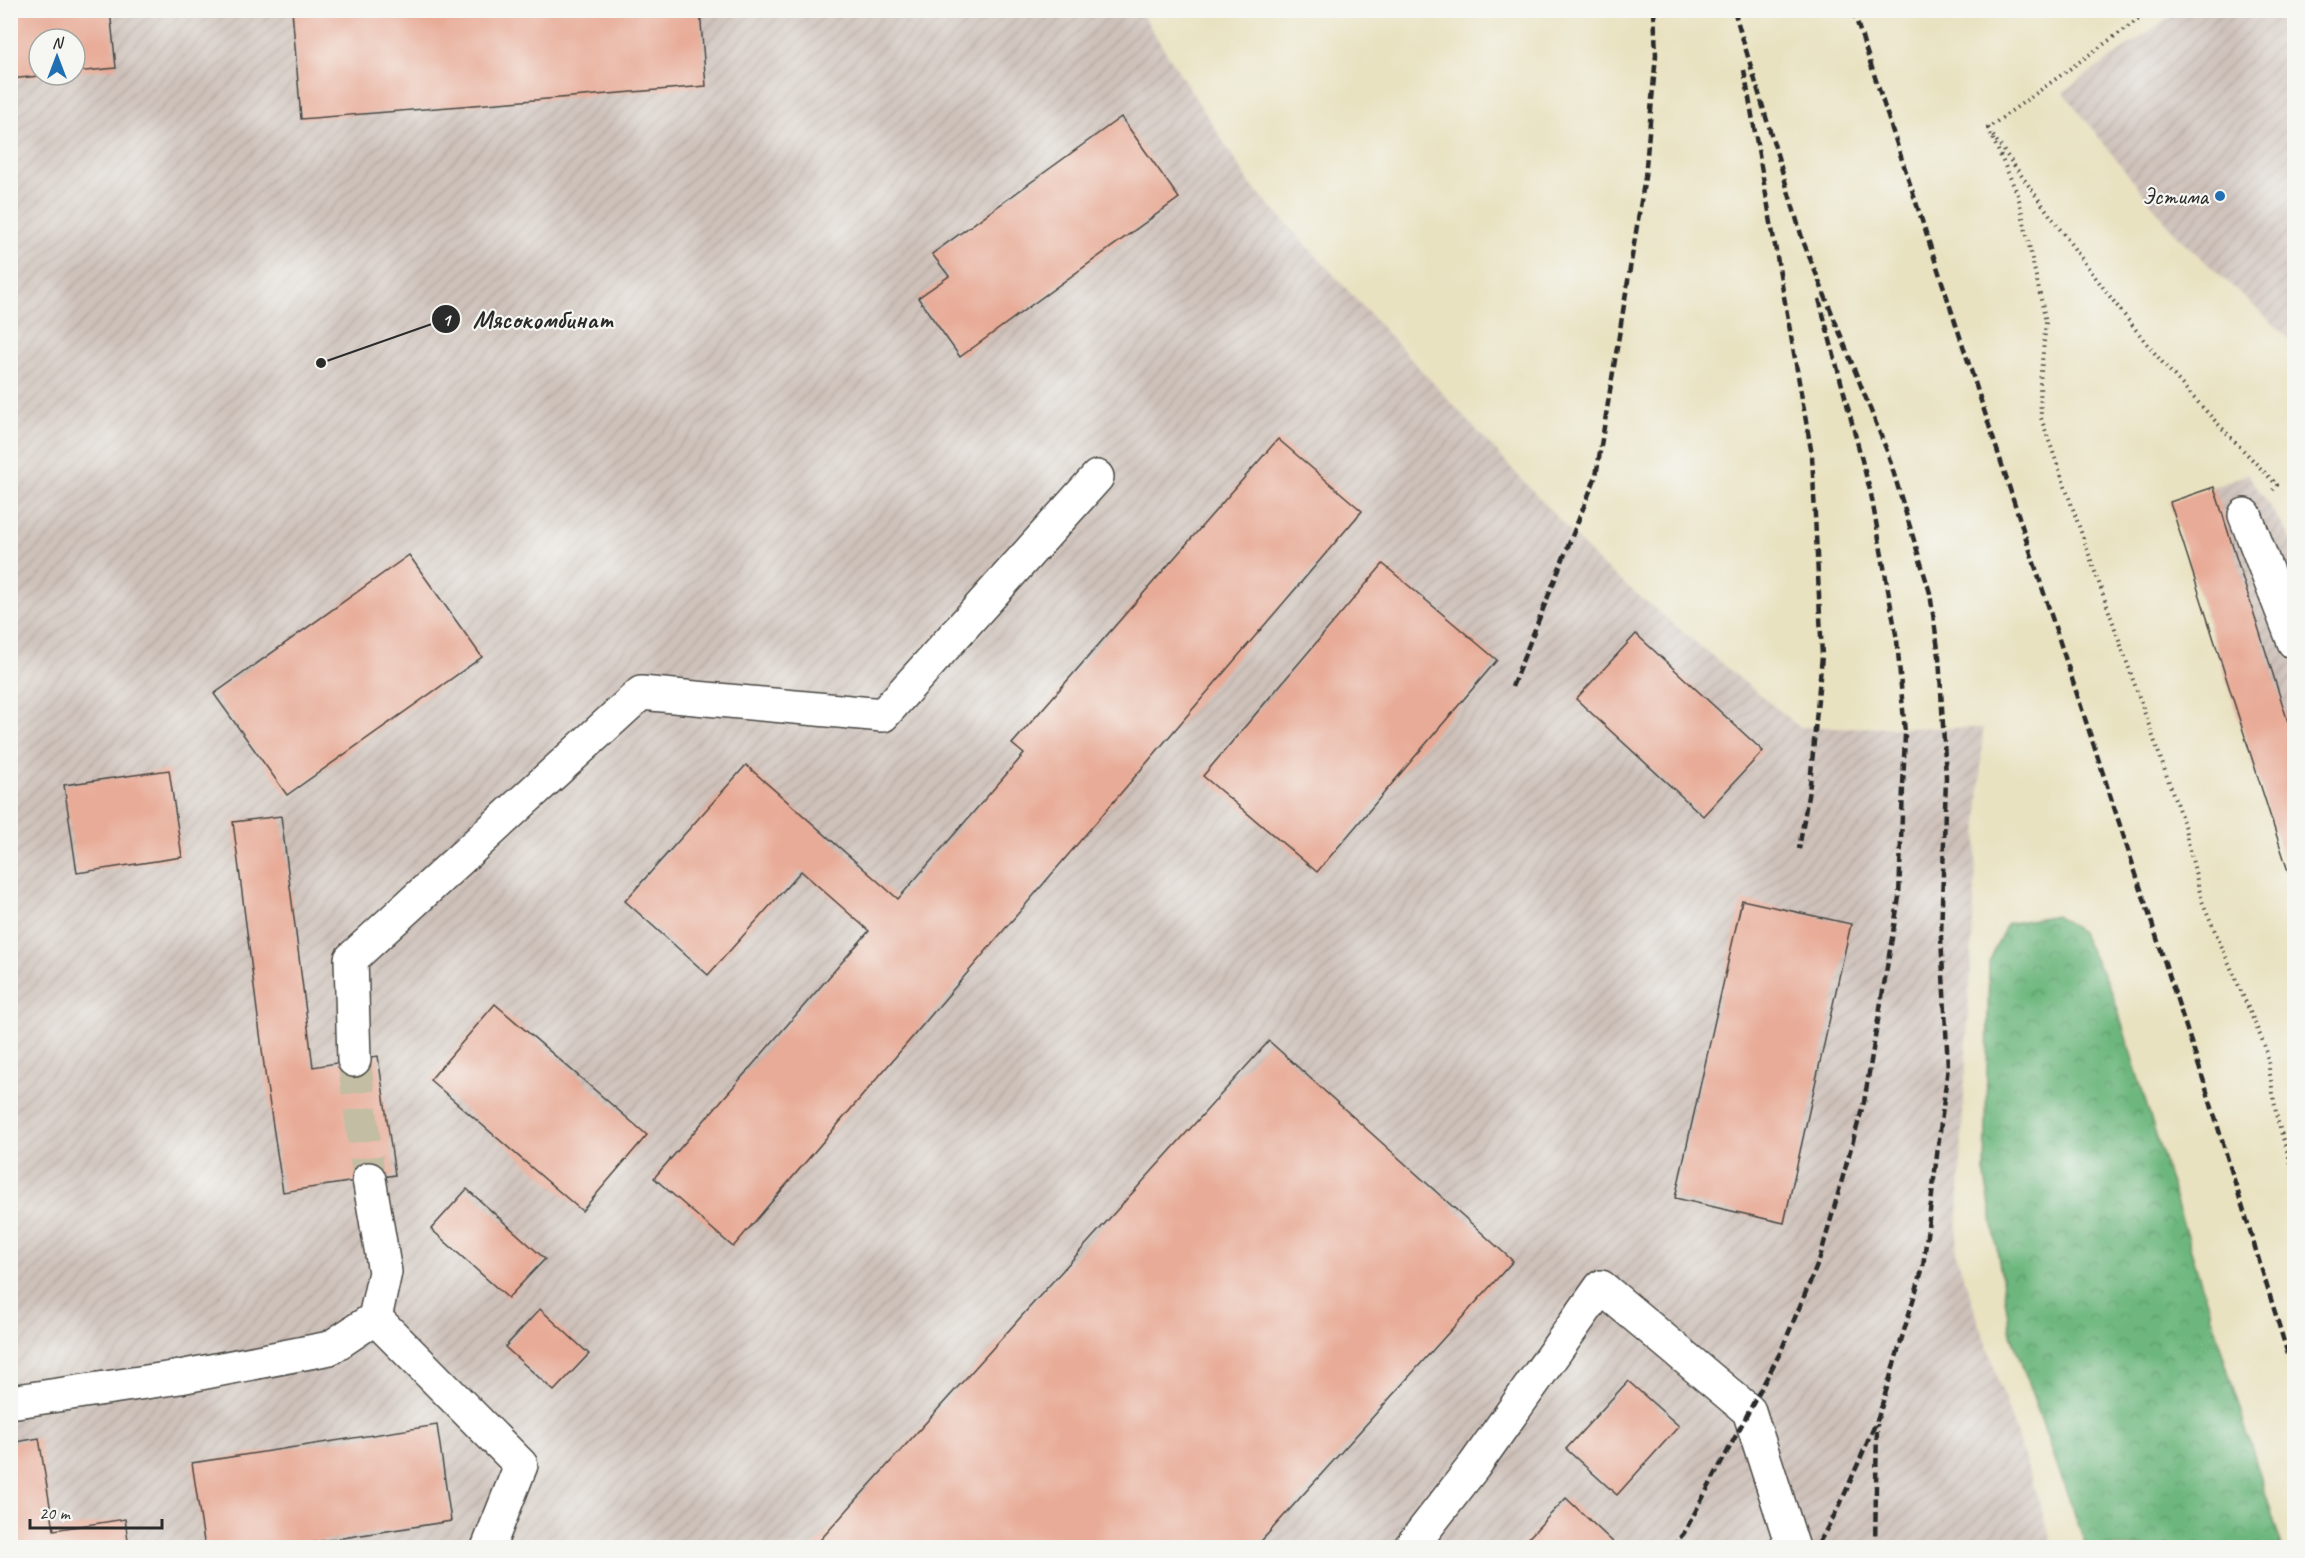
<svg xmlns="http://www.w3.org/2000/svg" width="2305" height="1558" font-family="Caveat,sans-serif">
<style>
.industrial{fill:url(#industrial-furrows);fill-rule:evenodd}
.forest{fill:url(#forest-crowns);stroke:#4c7154;stroke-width:1.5}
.building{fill:#e8ab97}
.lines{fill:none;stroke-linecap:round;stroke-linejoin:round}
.minor-tunnel{stroke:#c3bda3;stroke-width:33;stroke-dasharray:33 16;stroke-linecap:butt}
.minor-casing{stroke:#484642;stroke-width:36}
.path{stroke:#484642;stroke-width:4;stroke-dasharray:1.5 4.5;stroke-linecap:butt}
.minor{stroke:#fff;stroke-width:33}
.rail{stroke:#2b2b2b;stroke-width:4.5;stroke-dasharray:9 4.5;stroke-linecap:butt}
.poi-dot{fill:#1f6fb2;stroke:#f6f6f2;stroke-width:2}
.labels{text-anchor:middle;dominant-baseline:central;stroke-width:4.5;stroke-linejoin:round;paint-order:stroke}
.poi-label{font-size:24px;fill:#2b2b2b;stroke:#f6f6f2;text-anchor:end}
.leader{fill:none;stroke:#2b2b2b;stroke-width:2}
.callout-dot{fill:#2b2b2b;stroke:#f6f6f2;stroke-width:2}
.mark-label{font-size:18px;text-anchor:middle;font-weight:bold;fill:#fff}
.callout-label{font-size:26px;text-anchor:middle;font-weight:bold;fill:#2b2b2b;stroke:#f6f6f2;stroke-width:4.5;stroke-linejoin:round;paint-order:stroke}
</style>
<defs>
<pattern id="industrial-furrows" width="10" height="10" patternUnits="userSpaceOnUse" patternTransform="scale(1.5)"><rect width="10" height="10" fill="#cec1ba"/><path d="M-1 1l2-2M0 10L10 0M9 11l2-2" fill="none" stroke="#b1a6a0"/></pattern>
<pattern id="forest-crowns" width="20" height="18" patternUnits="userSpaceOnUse" patternTransform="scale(1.5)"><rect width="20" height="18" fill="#6db77e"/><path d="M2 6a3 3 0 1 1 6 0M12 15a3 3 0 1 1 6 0" fill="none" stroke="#5a9567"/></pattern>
</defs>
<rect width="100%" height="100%" fill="#f6f6f2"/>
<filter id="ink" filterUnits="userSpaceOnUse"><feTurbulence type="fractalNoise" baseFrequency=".0167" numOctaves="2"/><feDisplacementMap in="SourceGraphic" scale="12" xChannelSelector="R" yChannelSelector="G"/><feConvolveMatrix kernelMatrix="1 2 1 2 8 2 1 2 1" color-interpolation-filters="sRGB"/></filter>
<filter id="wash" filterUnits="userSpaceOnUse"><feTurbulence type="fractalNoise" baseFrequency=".008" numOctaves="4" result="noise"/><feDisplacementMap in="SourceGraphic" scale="24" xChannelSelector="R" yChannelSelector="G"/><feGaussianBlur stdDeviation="1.35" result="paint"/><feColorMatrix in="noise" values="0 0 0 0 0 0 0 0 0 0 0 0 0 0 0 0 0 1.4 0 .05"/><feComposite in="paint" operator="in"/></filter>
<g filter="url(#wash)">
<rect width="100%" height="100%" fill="#e9e2c1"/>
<g class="industrial">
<path d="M11 11H1140L1251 185 1599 563 1799 727 1983 728 1956 1253 2054 1547 11 1548ZM39 39H75V75H39Z"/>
<path d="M2178 11H2294V343L2177 236 2063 92Z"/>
<path d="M2248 474 2294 542V893L2170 503Z"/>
</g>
<path class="forest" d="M2056 915 2081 932 2112 992 2282 1547H2086L2011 1334 1985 1176 1989 962 2007 924Z"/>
<g id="blocks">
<g class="building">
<path d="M10 10H110L116 68 75 72V39H39V76L10 79Z"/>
<path d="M292 10H700L706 86 301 119Z"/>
<path d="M1121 117 1179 198 960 357 918 298 949 276 932 254Z"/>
<path d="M1278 439 1362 511 733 1247 654 1178 869 931 801 871 708 975 625 901 746 765 898 899 1024 754 1012 744Z"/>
<path d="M2214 487 2294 741V890L2170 502Z"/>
<path d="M409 555 482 657 287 795 214 694Z"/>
<path d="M1383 564 1497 660 1317 872 1203 776Z"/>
<path d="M1636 634 1763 751 1703 816 1576 699Z"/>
<path d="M169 770 182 857 77 873 64 785Z"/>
<path d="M281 816 313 1067 378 1056 395 1175 283 1192 265 1073 233 822Z"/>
<path d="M1742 900 1851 924 1784 1223 1675 1198Z"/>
<path d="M495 1004 647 1135 582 1211 430 1080Z"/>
<path d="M1269 1041 1513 1261 1255 1548H813Z"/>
<path d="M467 1189 545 1259 508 1298 431 1229Z"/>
<path d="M540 1309 589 1354 554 1391 505 1347Z"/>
<path d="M1628 1381 1679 1426 1617 1495 1566 1449Z"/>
<path d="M437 1425 451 1521 278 1548H205L192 1463Z"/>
<path d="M39 1438 54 1530 125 1519 129 1548H10V1443Z"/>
<path d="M1566 1498 1615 1544 1611 1548H1519Z"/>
</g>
</g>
</g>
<g filter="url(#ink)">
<use href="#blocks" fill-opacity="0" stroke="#484642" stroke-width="1.5"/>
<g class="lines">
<path class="minor-tunnel" d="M354 1060 369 1179"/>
<defs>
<g id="minor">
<path d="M2245 515 2294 642"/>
<path d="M354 1060 351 959 641 693 883 715 1097 477"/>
<path d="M375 1318 521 1465 488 1548"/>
<path d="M10 1402 180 1377 330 1348 375 1318 385 1272 369 1179"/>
<path d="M1410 1548 1474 1466 1601 1287 1749 1411 1793 1548"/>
</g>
</defs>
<use href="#minor" class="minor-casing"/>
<g class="path">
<path d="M1988 128 2018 195 2046 322 2040 382 2041 418 2184 825 2202 901 2266 1049 2277 1119 2294 1173"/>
<path d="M1989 129 1988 128 2151 10"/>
<path d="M1993 136C2048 212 2102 290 2162 362 2199 405 2238 445 2277 485L2273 490"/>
</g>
<use href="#minor" class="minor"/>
<g class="rail">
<path d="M1734 10 1803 241 1887 451 1930 593 1939 656 1946 777 1941 937 1948 1067 1923 1267 1878 1418 1839 1507 1816 1548"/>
<path d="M1853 10 2204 1082 2294 1374"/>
<path d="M1744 70 1812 455 1822 656 1810 784 1799 849"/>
<path d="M1512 687 1596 476 1645 177 1656 55 1654 10"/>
<path d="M1671 1548 1684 1533 1780 1353 1819 1261 1864 1102 1899 897 1905 733 1897 640 1871 494 1819 299"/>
<path d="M1875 1548 1877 1424"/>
</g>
</g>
</g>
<circle class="poi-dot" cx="2220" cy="196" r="6"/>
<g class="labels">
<g class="poi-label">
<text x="2208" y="196">Эстима</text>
</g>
</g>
<path class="leader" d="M321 363L446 319"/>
<g class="callout-dot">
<circle cx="321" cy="363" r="6"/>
<circle cx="446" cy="319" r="15"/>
</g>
<g class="mark-label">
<text x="446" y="326">1</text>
</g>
<g class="callout-label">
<text x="543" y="328">Мясокомбинат</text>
</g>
<rect width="2305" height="1558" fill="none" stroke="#f6f6f2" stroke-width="36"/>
<g transform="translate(57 57)"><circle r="28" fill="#f6f6f2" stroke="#a5a5a2" stroke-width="1.5"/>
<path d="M0-4.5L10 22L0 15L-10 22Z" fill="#1f6fb2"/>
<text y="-9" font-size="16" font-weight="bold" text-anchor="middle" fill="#2b2b2b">N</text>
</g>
<path d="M30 1519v9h132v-9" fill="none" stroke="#2b2b2b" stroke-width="3"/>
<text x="39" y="1519" font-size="18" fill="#2b2b2b" stroke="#f6f6f2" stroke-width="4.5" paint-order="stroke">20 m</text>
</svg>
